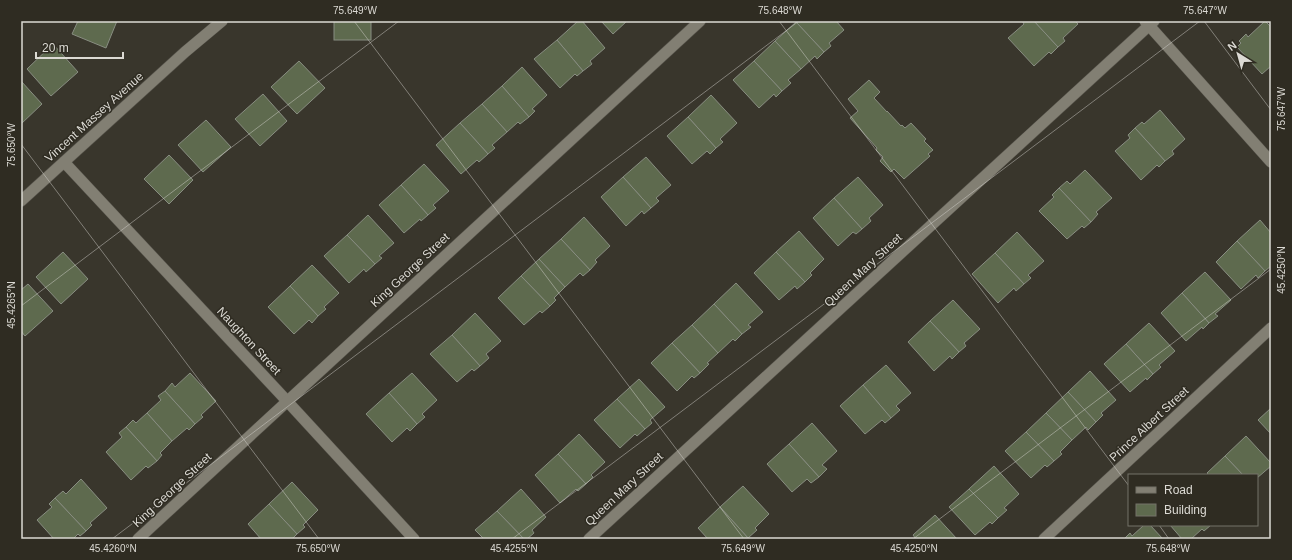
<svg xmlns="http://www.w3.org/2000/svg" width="1292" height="560" font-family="Arial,sans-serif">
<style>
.building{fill:#5e6a4e;stroke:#888d81}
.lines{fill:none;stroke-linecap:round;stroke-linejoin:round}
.minor-casing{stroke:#55524a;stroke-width:12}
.minor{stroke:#827f73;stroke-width:11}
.ticks{fill:none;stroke:#dcdad4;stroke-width:1;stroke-opacity:0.45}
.labels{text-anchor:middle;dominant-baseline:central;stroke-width:3;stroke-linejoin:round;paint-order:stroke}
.street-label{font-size:12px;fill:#dcdad4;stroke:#2f2c22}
.neatline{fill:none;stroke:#dcdad4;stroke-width:1.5}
.ticks-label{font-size:10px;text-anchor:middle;fill:#dcdad4}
</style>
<rect width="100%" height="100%" fill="#39362c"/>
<g class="building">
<path d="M78 21H117L106 48 72 34Z"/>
<rect x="334" y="21" width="37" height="19"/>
<path d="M578 21H582L605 48 590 61 592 64 583 71 557 40Z"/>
<path d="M601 21H627L613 34Z"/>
<path d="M797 21H836L844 30 829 43 831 46 824 52 796 22Z"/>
<path d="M1022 21H1034L1058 47 1051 54 1049 52 1034 66 1008 38 1024 24Z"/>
<path d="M1034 21H1075L1078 24 1063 38 1065 41 1058 47Z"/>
<path d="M1265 21 1271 27V66L1262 74 1237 47 1241 43 1239 41 1246 34 1248 37Z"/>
<path d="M796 22 824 52 817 59 815 56 801 69 775 41Z"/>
<path d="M557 40 583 71 577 76 575 74 560 88 534 59Z"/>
<path d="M775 41 801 69 788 80 791 83 782 91 754 61Z"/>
<path d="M53 44 78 72 51 96 27 69Z"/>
<path d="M299 61 325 88 297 114 271 87Z"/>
<path d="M754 61 782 91 776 97 774 94 759 108 733 80Z"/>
<path d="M522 67 547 95 532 109 535 111 529 117 502 86Z"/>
<path d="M869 80 880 92 874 98 887 112V111L901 126 902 125 905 128 911 123 926 139 924 141 933 150 928 154 930 156 904 179 894 169 891 172 880 161 883 157 876 150 877 148 850 118 858 111 848 99Z"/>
<path d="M21 81 42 104 21 124Z"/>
<path d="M502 86 529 117 520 124 518 122 507 132 482 104Z"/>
<path d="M263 94 287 121 260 146 235 119Z"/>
<path d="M711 95 737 123 720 139 723 142 716 148 688 117Z"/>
<path d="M482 104 507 132 492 145 495 148 488 154 460 123Z"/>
<path d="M1160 110 1185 139 1172 151 1174 154 1165 161 1135 128 1142 122 1144 124Z"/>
<path d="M688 117 716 148 710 154 707 151 692 164 667 136Z"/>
<path d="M206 120 231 147 203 172 178 145Z"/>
<path d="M460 123 488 154 479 162 477 160 461 174 436 145Z"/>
<path d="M1135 128 1165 161 1159 167 1157 165 1141 180 1115 151 1130 138 1128 135Z"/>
<path d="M169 155 193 180 169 204 144 179Z"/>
<path d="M646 157 671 185 656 198 659 201 651 208 623 177Z"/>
<path d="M424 164 449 191 433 205 436 208 428 215 401 185Z"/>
<path d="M1085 170 1112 198 1096 212 1098 214 1091 222 1059 188 1067 181 1070 184Z"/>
<path d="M623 177 651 208 644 214 642 211 626 226 601 197Z"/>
<path d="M858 177 883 205 869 218 871 221 862 229 834 198Z"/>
<path d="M401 185 428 215 421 221 420 219 404 233 379 205Z"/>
<path d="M1059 188 1091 222 1084 228 1082 226 1067 239 1039 211 1054 197 1052 195Z"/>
<path d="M834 198 862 229 856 234 853 232 838 246 813 218Z"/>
<path d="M368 215 394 243 379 256 382 258 375 264 347 235Z"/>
<path d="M584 217 610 246 595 260 597 262 590 270 561 239Z"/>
<path d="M1260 220 1271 233V266L1265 271 1237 241Z"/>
<path d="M799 231 824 259 810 273 812 275 805 282 776 252Z"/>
<path d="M1017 232 1044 261 1028 275 1031 278 1024 284 995 253Z"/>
<path d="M347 235 375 264 366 272 364 269 349 283 324 256Z"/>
<path d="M561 239 590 270 583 276 580 273 565 287 539 259Z"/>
<path d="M1237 241 1265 271 1258 278 1256 275 1241 289 1216 262Z"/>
<path d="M63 252 88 279 61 304 36 277Z"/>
<path d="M776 252 805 282 797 289 795 286 779 300 754 273Z"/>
<path d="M995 253 1024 284 1016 291 1014 288 998 303 972 274Z"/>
<path d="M539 259 565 287 554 298 556 300 550 306 521 276Z"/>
<path d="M312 265 339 293 324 307 326 309 318 316 290 286Z"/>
<path d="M1205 272 1231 300 1215 314 1218 316 1209 323 1182 293Z"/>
<path d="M521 276 550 306 542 313 540 311 524 325 498 298Z"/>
<path d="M736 283 763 312 748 325 751 327 742 334 714 304Z"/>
<path d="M28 284 53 311 25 336 21 331V290Z"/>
<path d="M290 286 318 316 312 323 309 320 294 334 268 307Z"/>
<path d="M1182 293 1209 323 1203 329 1202 327 1186 341 1161 313Z"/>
<path d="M953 300 980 329 964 343 966 346 959 352 930 321Z"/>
<path d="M714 304 742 334 735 341 733 339 718 353 692 325Z"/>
<path d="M475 313 501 341 486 354 489 358 480 366 452 335Z"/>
<path d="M930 321 959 352 952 359 950 356 934 371 908 342Z"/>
<path d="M1149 323 1175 351 1159 365 1161 367 1153 374 1126 344Z"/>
<path d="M692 325 718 353 707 363 709 364 700 373 672 343Z"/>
<path d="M452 335 480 366 474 371 472 369 457 382 430 354Z"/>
<path d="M672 343 700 373 694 378 692 376 677 391 651 363Z"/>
<path d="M1126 344 1153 374 1147 380 1146 378 1130 392 1104 364Z"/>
<path d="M886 365 911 393 896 406 900 410 891 418 863 385Z"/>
<path d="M1090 371 1116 400 1101 413 1103 415 1096 422 1068 392Z"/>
<path d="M190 373 216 401 201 415 203 417 195 424 165 391 172 383 175 387Z"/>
<path d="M412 373 437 400 422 414 425 417 417 424 389 393Z"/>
<path d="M639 379 665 407 650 420 652 423 645 429 617 399Z"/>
<path d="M863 385 891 418 885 423 882 420 865 434 840 406Z"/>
<path d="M165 391 195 424 189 430 187 428 172 441 147 413 161 400 158 396Z"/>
<path d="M1068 392 1096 422 1088 430 1086 427 1072 440 1046 413Z"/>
<path d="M389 393 417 424 410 431 407 428 392 442 366 414Z"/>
<path d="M617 399 645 429 637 436 635 434 620 448 594 420Z"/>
<path d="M1271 408V434L1258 420Z"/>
<path d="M147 413 172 441 160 453 162 455 157 461 126 427 133 420 136 423Z"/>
<path d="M1046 413 1072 440 1060 452 1062 454 1054 461 1026 432Z"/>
<path d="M812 423 837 451 822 465 827 469 819 477 789 444Z"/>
<path d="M126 427 157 461 148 468 146 466 131 480 106 452 122 437 119 433Z"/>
<path d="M1026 432 1054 461 1047 467 1045 465 1031 478 1005 451Z"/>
<path d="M579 434 605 462 591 475 593 477 586 484 558 454Z"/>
<path d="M1246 436 1271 463V466L1257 478V475H1243L1225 456Z"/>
<path d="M789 444 819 477 811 483 807 479 792 492 767 464Z"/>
<path d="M558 454 586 484 578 491 576 489 560 503 535 475Z"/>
<path d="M1225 456 1243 475H1209L1207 473Z"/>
<path d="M994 466 1019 494 1004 508 1007 510 998 518 969 489Z"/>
<path d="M81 479 107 508 90 523 92 525 86 531 55 498 63 491 66 494Z"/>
<path d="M292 482 318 510 303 525 305 527 297 534 269 504Z"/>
<path d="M743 486 769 514 755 528 757 530 748 538 720 507Z"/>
<path d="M521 489 546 517 532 530 534 533 527 539H524L497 511Z"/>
<path d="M969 489 998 518 992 524 990 522 975 535 949 507Z"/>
<path d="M55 498 86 531 80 536 78 534 73 539H54L37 520 52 507 49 504Z"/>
<path d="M269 504 297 534 292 539H261L248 524Z"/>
<path d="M720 507 748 538 747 539H708L698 528Z"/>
<path d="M497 511 524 539H484L475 530Z"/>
<path d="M935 515 957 539H916L913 535Z"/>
<path d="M1144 525H1150L1163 539H1124L1130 533 1132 536Z"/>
<path d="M1170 525H1211L1204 531 1202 529 1191 539H1182Z"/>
</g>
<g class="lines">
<defs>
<g id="minor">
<path d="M1145 21 1271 162"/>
<path d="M64 162 287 401 414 539"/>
<path d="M21 201 185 52 222 21"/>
<path d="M138 539 700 21"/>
<path d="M589 539 1154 21"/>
<path d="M1044 539 1271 328"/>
</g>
</defs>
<use href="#minor" class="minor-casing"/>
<use href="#minor" class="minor"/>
</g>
<path class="ticks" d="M354 21 744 539M779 21 1129 486M1204 21 1271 110M21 144 319 539M21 306 399 21M1159 525 1169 539M112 539 799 21M512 539 1200 21M913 539 1271 269"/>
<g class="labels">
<g class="street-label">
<text transform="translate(94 117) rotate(-42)">Vincent Massey Avenue</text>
<text transform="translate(410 270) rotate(-43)">King George Street</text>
<text transform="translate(863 270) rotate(-43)">Queen Mary Street</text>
<text transform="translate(249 341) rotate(47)">Naughton Street</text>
<text transform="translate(1149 424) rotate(-43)">Prince Albert Street</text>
<text transform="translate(624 489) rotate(-43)">Queen Mary Street</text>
<text transform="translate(172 490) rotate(-43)">King George Street</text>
</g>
</g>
<rect width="1292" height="560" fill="none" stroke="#2f2c22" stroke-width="44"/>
<rect x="1128" y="474" width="130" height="52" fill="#2f2c22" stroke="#747269"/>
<rect x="1136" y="487" width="20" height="6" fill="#827f73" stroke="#747269"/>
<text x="1164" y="494" font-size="12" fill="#dcdad4">Road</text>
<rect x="1136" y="504" width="20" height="12" fill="#5e6a4e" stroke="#747269"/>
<text x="1164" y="514" font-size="12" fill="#dcdad4">Building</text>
<g transform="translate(1238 54) rotate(323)" stroke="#2f2c22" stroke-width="3" paint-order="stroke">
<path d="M0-3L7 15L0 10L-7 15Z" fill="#dcdad4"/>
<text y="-6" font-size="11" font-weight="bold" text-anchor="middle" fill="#dcdad4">N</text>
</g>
<path d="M36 52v6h87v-6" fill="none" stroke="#dcdad4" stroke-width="2"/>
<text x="42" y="52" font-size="12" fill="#dcdad4" stroke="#2f2c22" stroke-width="3" paint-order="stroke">20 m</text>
<rect x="22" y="22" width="1248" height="516" class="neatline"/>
<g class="ticks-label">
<text x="355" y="14">75.649°W</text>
<text x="780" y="14">75.648°W</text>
<text x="1205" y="14">75.647°W</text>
<text transform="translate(1281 109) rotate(-90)" y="4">75.647°W</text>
<text transform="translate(11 145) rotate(-90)" y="4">75.650°W</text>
<text transform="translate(1281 270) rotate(-90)" y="4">45.4250°N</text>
<text transform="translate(11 305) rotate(-90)" y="4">45.4265°N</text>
<text x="113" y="552">45.4260°N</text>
<text x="318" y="552">75.650°W</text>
<text x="514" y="552">45.4255°N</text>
<text x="743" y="552">75.649°W</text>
<text x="914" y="552">45.4250°N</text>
<text x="1168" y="552">75.648°W</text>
</g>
</svg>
